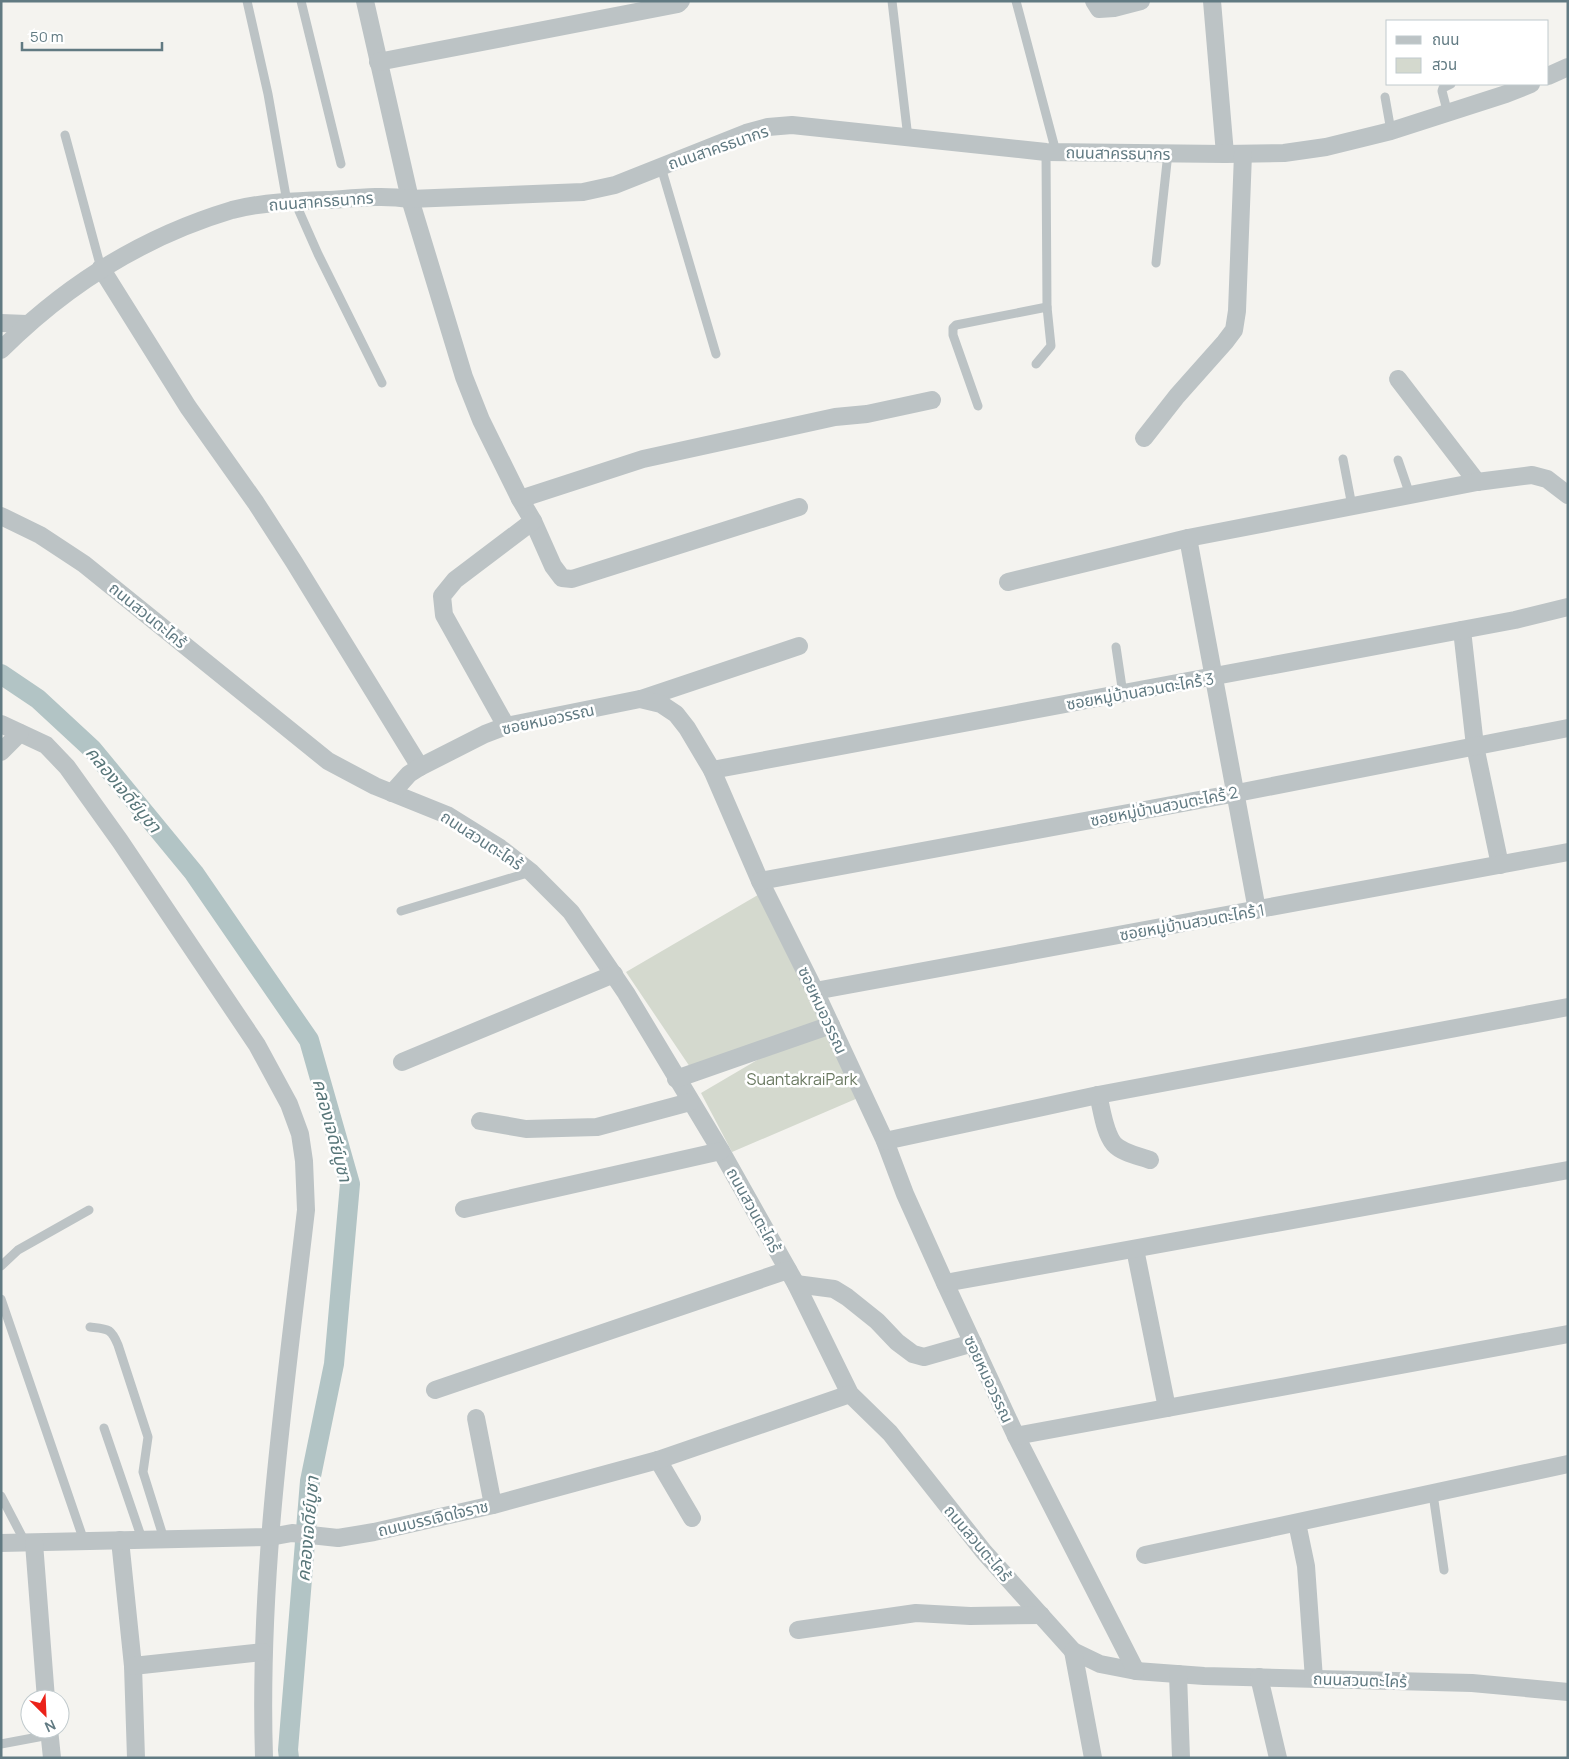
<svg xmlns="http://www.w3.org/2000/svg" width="1569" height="1759" font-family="Manrope,'Noto Sans Thai',sans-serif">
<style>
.green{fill:#d4d9ce}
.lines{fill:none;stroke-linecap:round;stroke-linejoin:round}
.canal{stroke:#b2c4c5;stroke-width:20}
.lane{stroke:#bcc3c5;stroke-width:9}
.street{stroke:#bcc3c5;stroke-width:18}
.labels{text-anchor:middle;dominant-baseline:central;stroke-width:5;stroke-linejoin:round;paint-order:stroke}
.street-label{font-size:16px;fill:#617a82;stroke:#fff}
.park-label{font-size:16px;fill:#6a7961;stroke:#fff}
.water-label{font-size:18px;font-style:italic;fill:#587679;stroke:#fff}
</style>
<rect width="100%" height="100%" fill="#f4f3ef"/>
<path class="green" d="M763 892 858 1098 732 1152 701 1093 820 1023 690 1067 626 972Z"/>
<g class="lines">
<path class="canal" d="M1 674 38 699 92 749 194 873 309 1040 350 1184 334 1364 310 1481 288 1750 289 1758"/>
<g class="lane">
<path d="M247 1 268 94 287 202"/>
<path d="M301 1 341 164"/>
<path d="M892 1 908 138"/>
<path d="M1016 1 1056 152"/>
<path d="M1385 97 1391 131"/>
<path d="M1448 114 1442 91 1443 88 1451 84"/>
<path d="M65 135 101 268"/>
<path d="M661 167 716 354"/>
<path d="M295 202 318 254 382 383"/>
<path d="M1156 263 1168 153"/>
<path d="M1036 364 1051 346 1047 307"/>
<path d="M978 406 953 335V328L956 325 1047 307 1046 152"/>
<path d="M1343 459 1352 506"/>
<path d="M1398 460 1410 495"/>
<path d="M1116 647 1123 694"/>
<path d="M401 911 531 872"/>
<path d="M1 1266 18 1250 89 1210"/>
<path d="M1 1299 84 1541"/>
<path d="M90 1327C108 1329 111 1328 118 1345L148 1437 143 1472 164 1539"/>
<path d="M104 1428 142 1539"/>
<path d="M1433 1494 1444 1570"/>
<path d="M1 1496 25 1542"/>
<path d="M1 1744 49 1735"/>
</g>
<g class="street">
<path d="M365 1 410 199 464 377 481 420 520 499 533 521 553 566 562 578 572 579 799 507"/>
<path d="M1094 1 1099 9 1114 8 1141 1"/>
<path d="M1212 1 1225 154"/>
<path d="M378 62 678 4 681 1"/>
<path d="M1548 76 1568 67"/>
<path d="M101 268 188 407 256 503 294 562 420 767"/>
<path d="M1 323 27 324"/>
<path d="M1 350C67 284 142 237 232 210 262 202 300 201 330 200 357 198 383 195 410 199L583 192 615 185 746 133 768 127 792 125 1046 152 1225 154 1284 153 1326 147 1391 131 1506 94 1531 84"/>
<path d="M1398 379 1477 482"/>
<path d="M1144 438 1177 396 1225 342 1234 330 1237 311 1243 154"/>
<path d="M520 499 643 459 835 417 867 414 932 400"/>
<path d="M1 516 40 535 84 564 328 761 375 786 447 815 500 848 531 872 571 912 626 993 721 1151 796 1284 850 1394 890 1433 984 1552 1073 1651 1100 1664 1136 1671 1204 1676 1472 1683 1568 1692"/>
<path d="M1188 538 1257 910"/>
<path d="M1008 582 1188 538 1477 482 1532 475 1547 479 1568 495"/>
<path d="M1462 630 1475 746 1500 865"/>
<path d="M641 699 799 646"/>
<path d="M1 724 46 745 67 767 120 841 257 1045 289 1104 300 1134 304 1161 306 1210C285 1392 258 1574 264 1758"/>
<path d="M506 726 444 615 442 596 455 580 533 521"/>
<path d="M1 752 20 733"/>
<path d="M712 770 1515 620 1568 607"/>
<path d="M392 793 409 774 420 767 485 734 506 726 640 699 661 704 676 714 687 728 712 770 760 881 815 991 885 1141 905 1194 945 1283 1016 1436 1136 1671"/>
<path d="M760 881 1237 793 1568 728"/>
<path d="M815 991 1568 852"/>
<path d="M402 1062 614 974"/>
<path d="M676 1079 831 1025"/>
<path d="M1098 1095C1102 1109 1104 1132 1114 1144 1122 1153 1139 1156 1150 1160"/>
<path d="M480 1121 526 1129 597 1127 690 1102"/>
<path d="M885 1141 1098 1095 1568 1007"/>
<path d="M464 1209 721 1151"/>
<path d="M1135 1249 1167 1408"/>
<path d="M945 1283 1568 1170"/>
<path d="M796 1284 834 1289 847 1297 877 1321 897 1342 913 1354 924 1357 973 1343"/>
<path d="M435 1390 788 1270"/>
<path d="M476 1418 493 1505"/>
<path d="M1016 1436 1568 1334"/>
<path d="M658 1460 692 1518"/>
<path d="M1297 1523 1306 1566 1314 1679"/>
<path d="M120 1540 133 1666 136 1758"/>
<path d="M1 1543 270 1537 292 1533 338 1538 374 1532 493 1505 658 1460 850 1394"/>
<path d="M34 1543 46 1699"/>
<path d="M1145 1555 1568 1464"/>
<path d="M798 1630 916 1613 970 1616 1041 1615"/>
<path d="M1073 1651 1093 1758"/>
<path d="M133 1666 263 1652"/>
<path d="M1178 1674 1181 1758"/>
<path d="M1259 1677 1278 1758"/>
<path d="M49 1729 52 1758"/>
</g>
</g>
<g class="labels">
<g class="street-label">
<text transform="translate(718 147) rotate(-19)">ถนนสาครธนากร</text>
<text transform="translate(1118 153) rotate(1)">ถนนสาครธนากร</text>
<text transform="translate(321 201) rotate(-4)">ถนนสาครธนากร</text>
<text transform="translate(148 615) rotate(39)">ถนนสวนตะไคร้</text>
<text transform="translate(1140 691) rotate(-10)">ซอยหมู่บ้านสวนตะไคร้ 3</text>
<text transform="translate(548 719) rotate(-12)">ซอยหมอวรรณ</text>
<text transform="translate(1164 806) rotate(-11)">ซอยหมู่บ้านสวนตะไคร้ 2</text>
<text transform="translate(482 840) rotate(33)">ถนนสวนตะไคร้</text>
<text transform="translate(1192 922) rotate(-10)">ซอยหมู่บ้านสวนตะไคร้ 1</text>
<text transform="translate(823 1010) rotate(65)">ซอยหมอวรรณ</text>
<text transform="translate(754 1210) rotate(61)">ถนนสวนตะไคร้</text>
<text transform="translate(989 1379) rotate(65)">ซอยหมอวรรณ</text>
<text transform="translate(433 1518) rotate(-13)">ถนนบรรเจิดใจราช</text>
<text transform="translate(978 1543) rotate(50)">ถนนสวนตะไคร้</text>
<text transform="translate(1360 1680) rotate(2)">ถนนสวนตะไคร้</text>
</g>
<g class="park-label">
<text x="802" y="1079">SuantakraiPark</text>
</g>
<g class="water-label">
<text transform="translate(124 789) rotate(50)">คลองเจดีย์บูชา</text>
<text transform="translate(333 1130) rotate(75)">คลองเจดีย์บูชา</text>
<text transform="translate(307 1529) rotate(-85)">คลองเจดีย์บูชา</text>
</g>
</g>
<rect width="1569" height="1759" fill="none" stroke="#617a82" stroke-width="5"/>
<rect x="1386" y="20" width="162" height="65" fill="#ffffff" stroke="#c0cacd"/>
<rect x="1396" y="36" width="25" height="8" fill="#bcc3c5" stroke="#c0cacd"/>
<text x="1432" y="45" font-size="15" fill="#617a82">ถนน</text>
<rect x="1396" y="58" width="25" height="15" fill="#d4d9ce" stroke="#c0cacd"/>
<text x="1432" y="70" font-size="15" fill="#617a82">สวน</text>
<g transform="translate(45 1714) rotate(156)"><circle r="24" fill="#ffffff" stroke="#c0cacd"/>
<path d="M0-4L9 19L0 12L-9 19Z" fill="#eb2219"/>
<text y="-8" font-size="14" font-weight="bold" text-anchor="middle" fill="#617a82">N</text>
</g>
<path d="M22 42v8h140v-8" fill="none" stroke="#617a82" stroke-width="2.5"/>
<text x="30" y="42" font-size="15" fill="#617a82" stroke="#ffffff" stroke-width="4" paint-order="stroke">50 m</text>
</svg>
